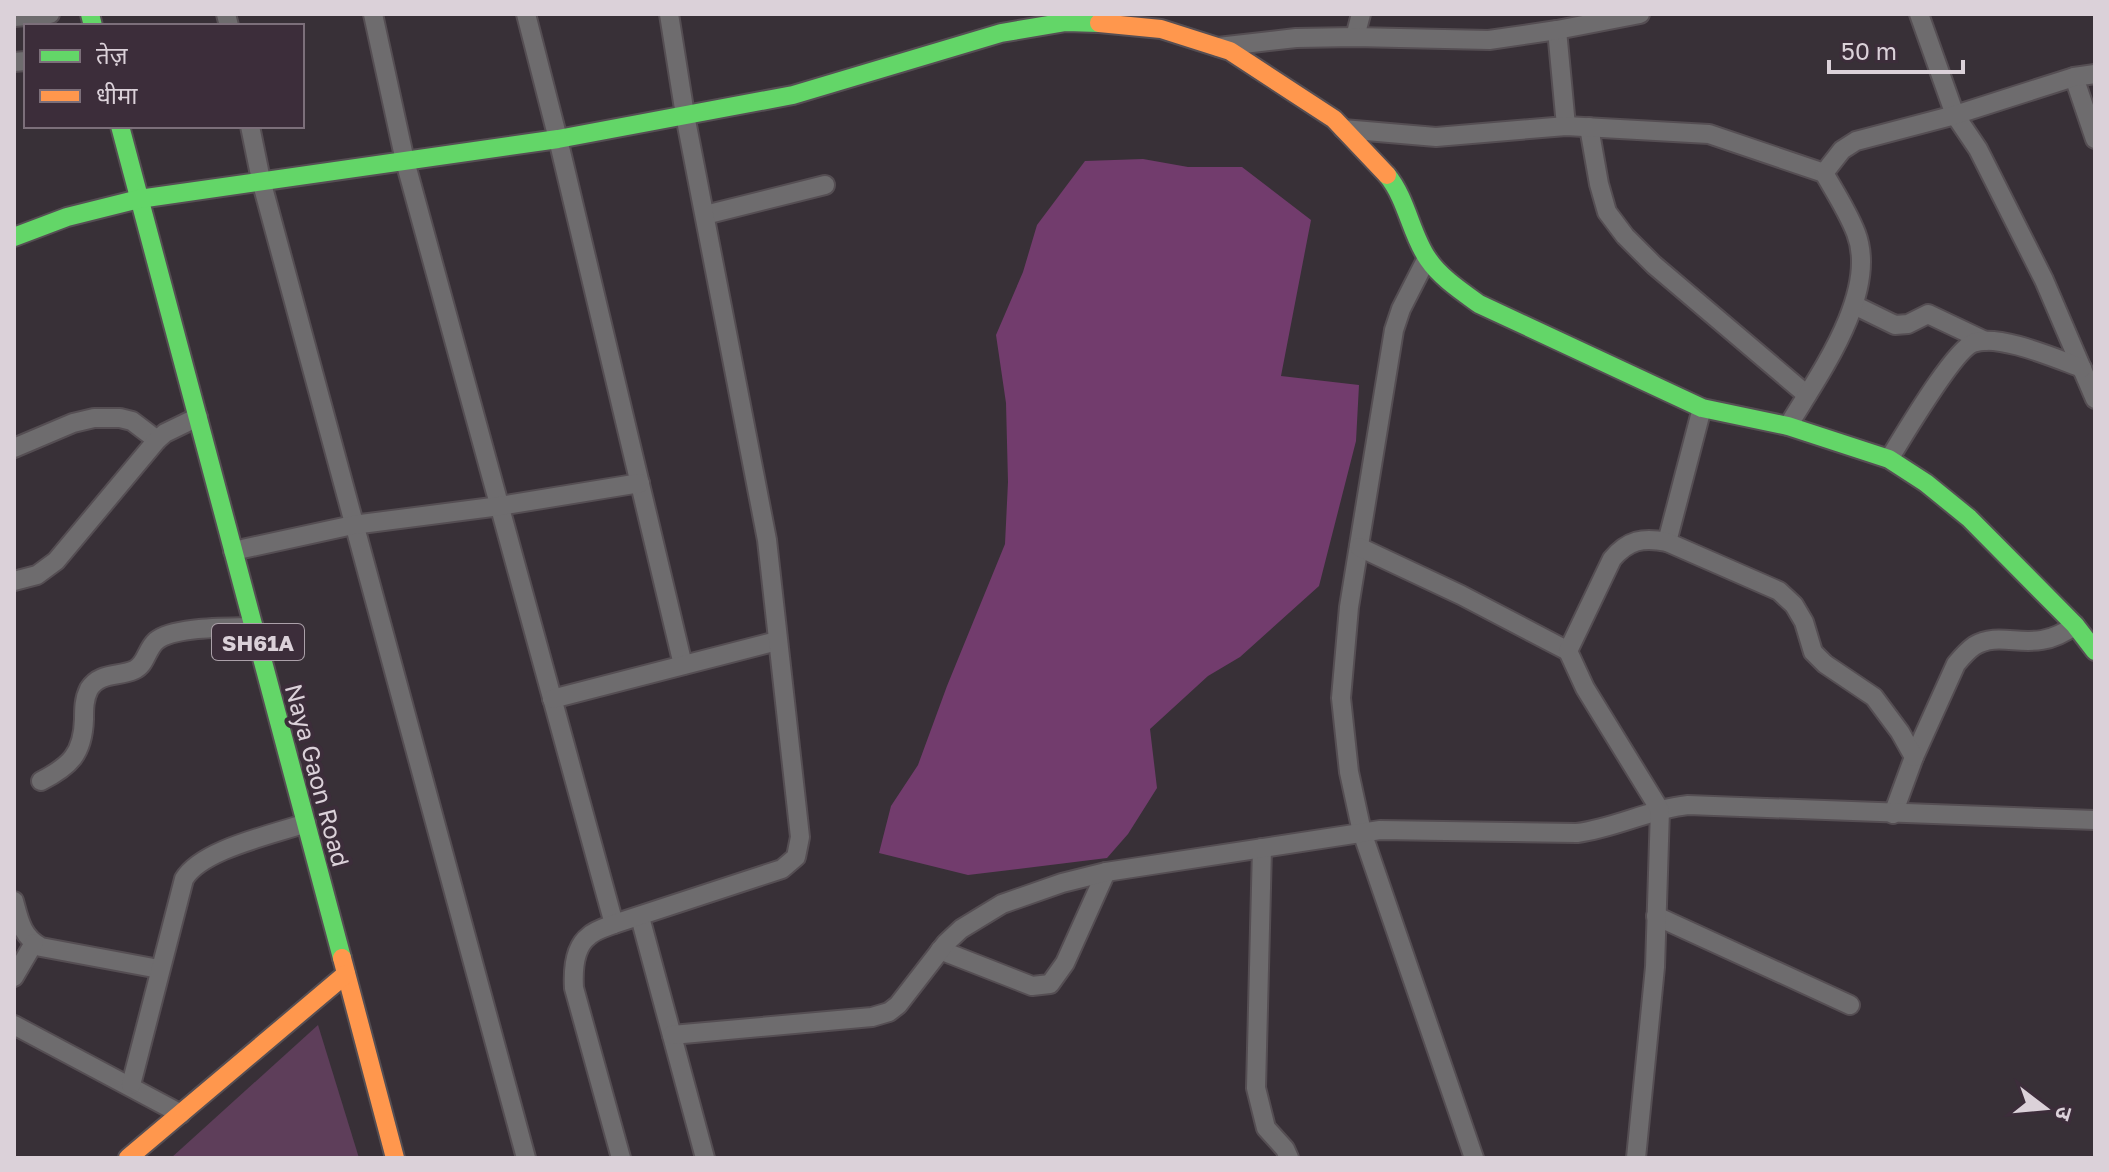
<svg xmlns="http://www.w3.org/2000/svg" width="2109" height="1172" font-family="'Golos Text','Noto Sans Devanagari',sans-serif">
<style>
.green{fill:#5e3e5a}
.water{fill:#723c6d}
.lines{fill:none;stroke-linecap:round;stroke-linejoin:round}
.street-casing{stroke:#554e53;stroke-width:22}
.fast-casing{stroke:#554e53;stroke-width:22}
.slow-casing{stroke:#554e53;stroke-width:22}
.street{stroke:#6e6c6e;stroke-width:18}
.fast{stroke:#63d668;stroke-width:18}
.slow{stroke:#ff974d;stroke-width:18}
.labels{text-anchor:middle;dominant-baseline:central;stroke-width:8;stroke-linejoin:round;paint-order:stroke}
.shield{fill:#3c2d3a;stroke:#aba0a9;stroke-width:2}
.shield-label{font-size:22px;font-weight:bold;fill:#dbd1d9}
.street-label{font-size:24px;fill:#dbd1d9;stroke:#3c2d3a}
</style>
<rect width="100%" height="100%" fill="#383037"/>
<path class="green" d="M318 1025 359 1158H171Z"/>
<path class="water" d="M1143 159 1188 167H1242L1311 220 1281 376 1359 385 1356 441 1319 586 1240 657 1208 676 1150 729 1157 788 1128 834 1107 858 968 875 879 853 891 806 918 765 947 686 1005 544 1008 482 1006 403 996 335 1023 272 1037 225 1085 161Z"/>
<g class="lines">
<defs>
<g id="street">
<path d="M226 14 229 26"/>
<path d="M373 14 405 161 614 924"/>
<path d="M526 14 558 139 683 665"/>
<path d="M1919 14 1955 115 1978 149 2044 280 2095 399"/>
<path d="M14 17 50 14"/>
<path d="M1557 30 1566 126"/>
<path d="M1355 37 1361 14"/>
<path d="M1218 47 1296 38 1355 37 1489 40 1557 30 1640 14"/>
<path d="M14 62 26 61"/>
<path d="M2074 77 2095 139"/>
<path d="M250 126 261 180 526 1158"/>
<path d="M1589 127 1599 184 1607 212 1625 236 1654 265 1807 395"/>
<path d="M1343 129 1436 137 1566 126 1709 134 1824 173"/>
<path d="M705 215 825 185"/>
<path d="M1427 258 1401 309 1394 330 1349 607 1341 698 1349 772 1362 832 1474 1158"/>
<path d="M1854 305 1895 325 1908 324 1928 314 1985 341"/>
<path d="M1788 426C1818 376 1879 293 1856 233 1848 212 1835 192 1824 173L1842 150 1856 141 1955 115 2074 77 2095 74"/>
<path d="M14 448 73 423 94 418H120L132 421 157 440"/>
<path d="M1889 459C1903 437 1953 351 1973 343 1998 333 2057 359 2082 368"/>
<path d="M1667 542 1702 408"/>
<path d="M1359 547 1461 595 1568 651"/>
<path d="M233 551 353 525 500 506 640 483"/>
<path d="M14 581 37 575 56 561 157 440 165 433 198 417"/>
<path d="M552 699 777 641"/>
<path d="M41 781C70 766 83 754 84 719 84 709 84 699 89 689 100 672 118 677 134 670 146 665 146 650 156 641 174 626 230 628 254 627"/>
<path d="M1893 814 1914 757 1956 664C1961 658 1967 651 1974 646 2004 628 2033 657 2075 625"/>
<path d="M1262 848 1256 1088 1266 1128 1285 1149 1289 1158"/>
<path d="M14 901C19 920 22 937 41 947L159 969"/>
<path d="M1656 916 1850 1005"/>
<path d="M640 917 705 1158"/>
<path d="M940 950 1032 986 1050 984 1065 963 1106 872"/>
<path d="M14 977 34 943"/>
<path d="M14 1025 181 1114"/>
<path d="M672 1035 872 1017 889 1012 898 1005 946 943 961 929 1002 904 1062 883 1106 872 1380 830 1577 833C1616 828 1650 809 1688 805L2095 820"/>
<path d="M131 1085 184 879C202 849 272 835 306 823"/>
<path d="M621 1158 574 988C573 971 574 947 589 936 595 930 606 927 614 924L782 869 796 857 800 837 767 540 685 115 669 14"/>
<path d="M1636 1158 1655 967 1660 810 1585 688 1568 651 1612 559C1628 540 1643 537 1667 542L1779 591 1794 605 1804 622 1813 652 1825 664 1874 697 1900 732 1914 757"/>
</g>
<g id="fast">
<path d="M90 14 93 26"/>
<path d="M120 126 342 958"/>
<path d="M1387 175C1407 199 1411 235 1428 259 1440 277 1461 291 1479 304L1702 408 1788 426 1889 459 1926 483 1969 518 2075 625 2095 651"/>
<path d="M14 237 67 217 139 199 558 139 793 95 1001 33 1066 22 1099 23"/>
</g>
<g id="slow">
<path d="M1099 23 1161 29 1230 51 1334 119 1387 175"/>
<path d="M342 958 395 1158"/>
<path d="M128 1158 346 974"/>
</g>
</defs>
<use href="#street" class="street-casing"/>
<use href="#fast" class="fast-casing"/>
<use href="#slow" class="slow-casing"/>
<use href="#street" class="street"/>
<use href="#fast" class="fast"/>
<use href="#slow" class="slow"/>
</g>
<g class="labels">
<rect class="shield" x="212" y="624" width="92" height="36" rx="6"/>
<g class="shield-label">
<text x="258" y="642">SH61A</text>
</g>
<g class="street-label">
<text transform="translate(318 775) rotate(75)">Naya Gaon Road</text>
</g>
</g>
<rect width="2109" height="1172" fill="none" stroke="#dbd1d9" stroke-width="32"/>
<rect x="24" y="24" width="280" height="104" fill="#3c2d3a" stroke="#7c6f7a" stroke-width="2"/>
<rect x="40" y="50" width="40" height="12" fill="#63d668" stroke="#7c6f7a" stroke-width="2"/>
<text x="96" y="64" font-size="24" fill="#dbd1d9">तेज़</text>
<rect x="40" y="90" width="40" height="12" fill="#ff974d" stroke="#7c6f7a" stroke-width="2"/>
<text x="96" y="104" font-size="24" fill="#dbd1d9">धीमा</text>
<g transform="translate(2045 1108) rotate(106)" stroke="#3c2d3a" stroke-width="6" paint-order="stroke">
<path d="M0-6L14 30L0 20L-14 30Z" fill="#dbd1d9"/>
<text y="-12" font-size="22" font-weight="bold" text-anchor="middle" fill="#dbd1d9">उ</text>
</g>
<path d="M1829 60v12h134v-12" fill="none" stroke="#dbd1d9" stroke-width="4"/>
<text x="1841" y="60" font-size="24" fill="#dbd1d9" stroke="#3c2d3a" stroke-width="6" paint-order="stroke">50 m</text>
</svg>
